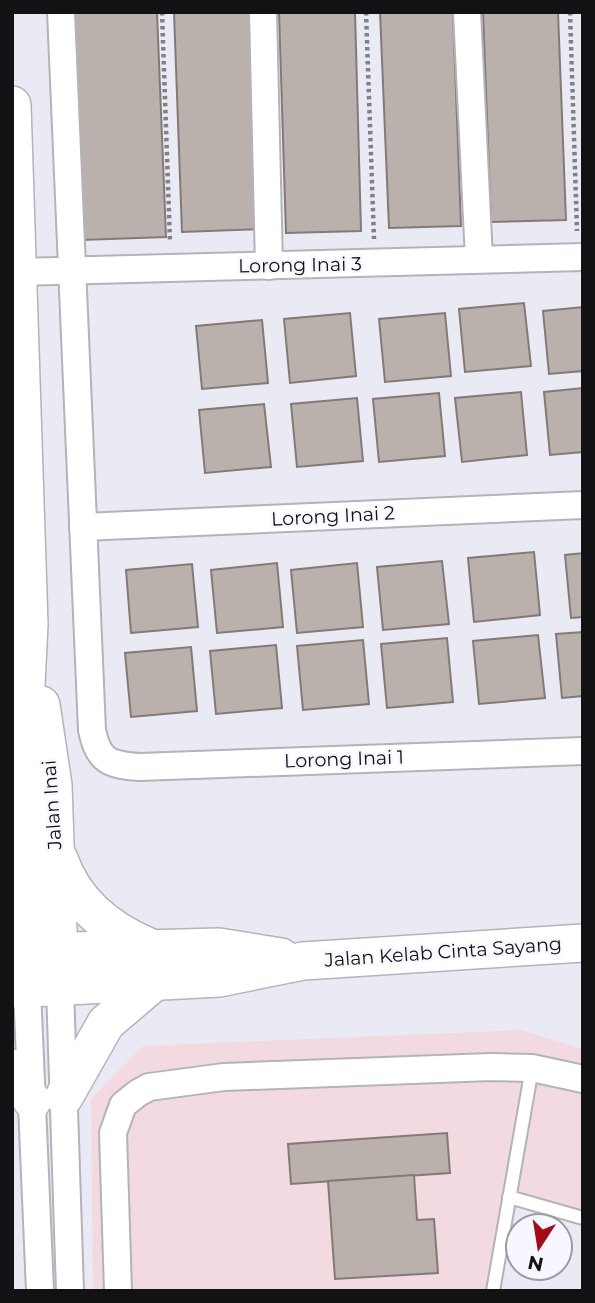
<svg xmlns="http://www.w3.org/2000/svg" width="595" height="1303" font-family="Montserrat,sans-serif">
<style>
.commercial{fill:#f3dae1}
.building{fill:#bab1ad;stroke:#837a77;stroke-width:2}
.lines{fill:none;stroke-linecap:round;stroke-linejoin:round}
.lane-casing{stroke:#b2b3bb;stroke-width:16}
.street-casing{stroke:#b2b3bb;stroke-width:30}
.secondary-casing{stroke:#b2b3bb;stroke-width:40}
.path{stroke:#808187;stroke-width:4.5;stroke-dasharray:3.5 3.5;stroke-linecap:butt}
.lane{stroke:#fff;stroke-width:12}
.street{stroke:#fff;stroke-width:26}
.secondary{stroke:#fff;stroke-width:37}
.labels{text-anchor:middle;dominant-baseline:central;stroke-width:5;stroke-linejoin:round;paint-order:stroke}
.street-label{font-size:19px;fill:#121215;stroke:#f7f8ff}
</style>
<rect width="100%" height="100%" fill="#e9eaf3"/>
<path class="commercial" d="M521 1030 583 1049V1216L517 1193 498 1291H93L91 1099 143 1046Z"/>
<g class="building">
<path d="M72 12H157L166 237 81 240Z"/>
<path d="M174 12H253L262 229 182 232Z"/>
<path d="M279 12H355L361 231 286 233Z"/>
<path d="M380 12H453L461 226 389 228Z"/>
<path d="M483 12H558L566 220 491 222Z"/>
<path d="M524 303 531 366 465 372 459 309Z"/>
<path d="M583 307V371L549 374 543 311Z"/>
<path d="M350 313 356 376 290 383 284 319Z"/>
<path d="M445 313 451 376 385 382 379 319Z"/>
<path d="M262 320 268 383 202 389 196 326Z"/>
<path d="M583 388V452L550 455 544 392Z"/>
<path d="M521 392 527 455 462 462 455 398Z"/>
<path d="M439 393 445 456 379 462 373 399Z"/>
<path d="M357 398 363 461 297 467 291 404Z"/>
<path d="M264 404 271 467 205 473 199 410Z"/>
<path d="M534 552 540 615 474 622 468 558Z"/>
<path d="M583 553V617L571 618 565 555Z"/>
<path d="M442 561 449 624 383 630 377 567Z"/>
<path d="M277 563 283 627 217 633 211 570Z"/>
<path d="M357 563 363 627 297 633 291 570Z"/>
<path d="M192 564 198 627 131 633 126 570Z"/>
<path d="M583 632V696L562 698 556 634Z"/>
<path d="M538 635 545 698 479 704 473 641Z"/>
<path d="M447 638 453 702 387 708 381 644Z"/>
<path d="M363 640 369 704 303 710 297 646Z"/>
<path d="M276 645 282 708 216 714 210 651Z"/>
<path d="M191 647 197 711 131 717 125 653Z"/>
<path d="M447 1133 450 1173 291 1184 288 1144Z"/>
<path d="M414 1175 417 1220 434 1219 438 1273 335 1279 328 1181Z"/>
</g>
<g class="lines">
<defs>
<g id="lane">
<path d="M509 1197 583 1218"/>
<path d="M493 1291 532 1068"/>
</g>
<g id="street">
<path d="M61 12 92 730C98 761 109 765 140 767L583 751"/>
<path d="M263 12 269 266"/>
<path d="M467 12 479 259"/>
<path d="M18 272 583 257"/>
<path d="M83 527 583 505"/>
<path d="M60 988 70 1291"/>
<path d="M27 989 40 1291"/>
<path d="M118 1291 113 1133 123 1105 138 1093 149 1087 224 1077 491 1067 532 1068 583 1079"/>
</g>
<g id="secondary">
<path d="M12 105 29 624 21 786 27 989"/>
<path d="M41 705 53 785 60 988"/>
<path d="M59 859C74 903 108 930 149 947"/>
<path d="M35 952 219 947 281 957"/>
<path d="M12 989 219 978 303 961 583 943"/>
<path d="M12 1068 32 1101"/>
<path d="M64 1097 106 1023 153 983"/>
</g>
</defs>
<use href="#lane" class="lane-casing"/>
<use href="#street" class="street-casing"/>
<use href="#secondary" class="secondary-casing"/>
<g class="path">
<path d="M162 12 170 242"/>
<path d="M366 12 374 239"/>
<path d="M570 12 577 231"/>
</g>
<use href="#lane" class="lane"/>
<use href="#street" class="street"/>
<use href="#secondary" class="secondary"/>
</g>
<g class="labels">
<g class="street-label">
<text transform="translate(300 265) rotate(-1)">Lorong Inai 3</text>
<text transform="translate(333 516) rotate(-3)">Lorong Inai 2</text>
<text transform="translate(344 759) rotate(-2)">Lorong Inai 1</text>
<text transform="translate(52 805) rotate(-94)">Jalan Inai</text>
<text transform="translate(443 952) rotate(-4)">Jalan Kelab Cinta Sayang</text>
</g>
</g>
<rect width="595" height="1303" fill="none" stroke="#121215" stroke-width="28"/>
<g transform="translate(539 1247) rotate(192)"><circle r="33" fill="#f7f8ff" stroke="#9b9ca1" stroke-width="2"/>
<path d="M0-5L12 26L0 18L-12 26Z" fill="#a40b17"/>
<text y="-10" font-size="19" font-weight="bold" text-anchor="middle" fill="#121215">N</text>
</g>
</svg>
